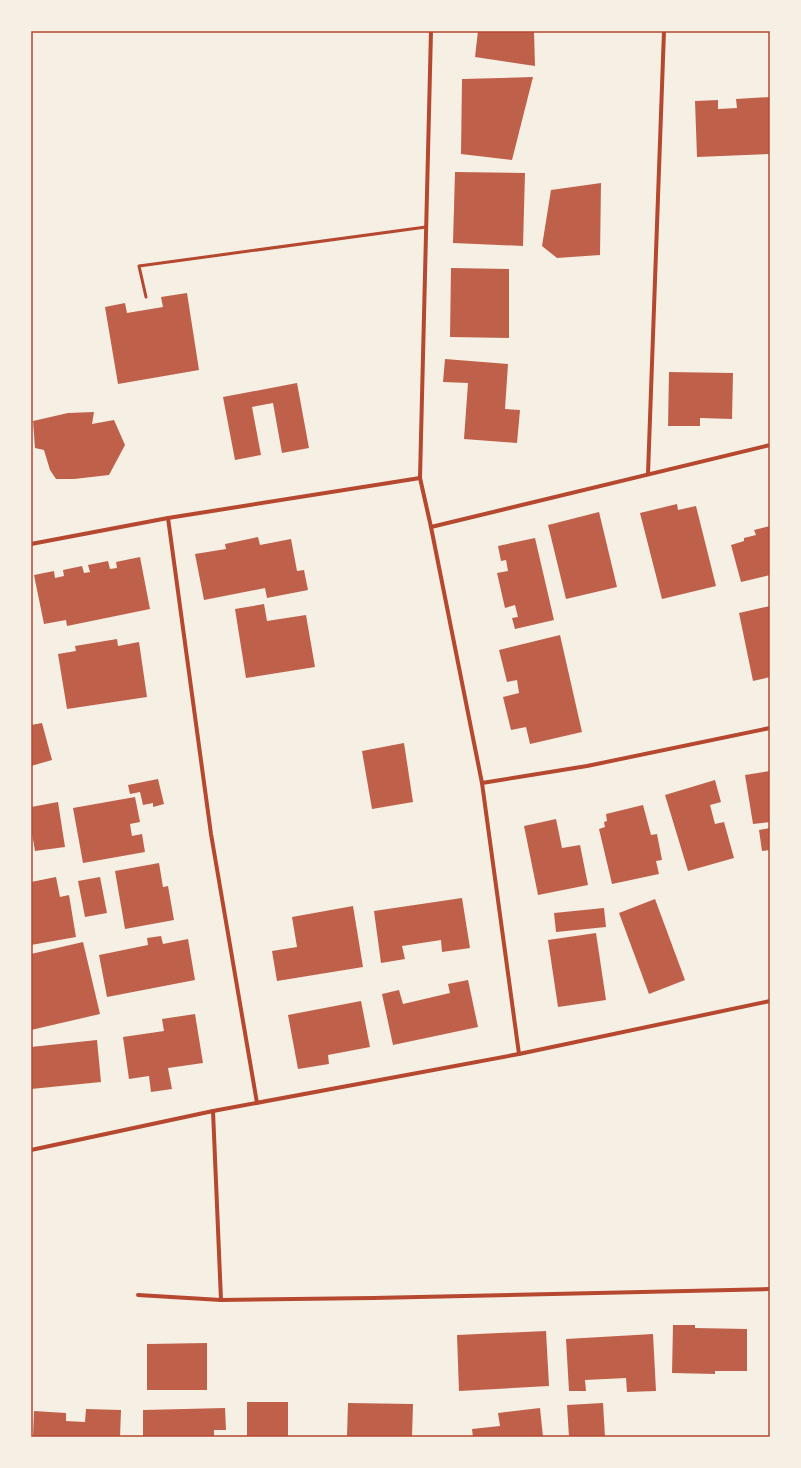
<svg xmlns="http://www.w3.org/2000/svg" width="801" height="1468" font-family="Roboto,sans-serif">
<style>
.building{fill:#bf614a}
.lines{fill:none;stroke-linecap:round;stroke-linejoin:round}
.service{stroke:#b5482f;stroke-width:3}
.minor{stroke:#b5482f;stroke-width:4}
.neatline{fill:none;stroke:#b5482f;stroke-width:1.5}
</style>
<rect width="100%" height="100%" fill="#f6efe4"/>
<g class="building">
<path d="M478 31H534L535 66 475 57Z"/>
<path d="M533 77 512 160 461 154 462 79Z"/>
<path d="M770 97V154L697 157 695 101 718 100V109L737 108 736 99Z"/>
<path d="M455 172 525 173 523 246 453 243Z"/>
<path d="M601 183 600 255 557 258 542 246 551 190Z"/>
<path d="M451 268 509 269V338L450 337Z"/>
<path d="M187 293 199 370 118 384 105 307 125 303 127 313 163 307 161 297Z"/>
<path d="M445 359 508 364 505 409 520 410 517 443 464 439 468 383 443 382Z"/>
<path d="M669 372 733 373 732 419 700 418V426H668Z"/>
<path d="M297 383 309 448 282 453 273 403 252 407 261 455 235 460 223 397Z"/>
<path d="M94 412 92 424 114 420 125 445 109 475 74 479H56L50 470 44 450 35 448 33 421 68 413Z"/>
<path d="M677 504 678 510 696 506 716 586 662 599 640 513Z"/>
<path d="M599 512 617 587 566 599 548 525Z"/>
<path d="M770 526V575L741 582 731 545 744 541V538L756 535 754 530Z"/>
<path d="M258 537 260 545 291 539 297 571 304 570 308 590 267 598 265 588 204 600 195 554 226 549 225 544Z"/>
<path d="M535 538 554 620 515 629 512 618 518 617 515 605 505 608 497 573 508 571 506 560 501 561 498 546Z"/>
<path d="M140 557 150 609 67 626 66 620 44 624 34 575 54 571 55 578 64 576 63 570 82 566 84 573 90 572 88 565 108 561 110 569 117 568 116 562Z"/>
<path d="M264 604 267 621 306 615 315 667 246 678 235 609Z"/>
<path d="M770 606V677L753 681 739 613Z"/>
<path d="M560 635 582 732 530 744 526 727 511 730 503 697 519 693 517 680 507 682 499 650Z"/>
<path d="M117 639 118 646 139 642 147 697 67 709 58 654 76 651 75 646Z"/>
<path d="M42 723 52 760 31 766V725Z"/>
<path d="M404 743 413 802 372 809 362 751Z"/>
<path d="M770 771V822L753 824 745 775Z"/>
<path d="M158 779 164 804 153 807V803L143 805 140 792 130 794 128 785Z"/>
<path d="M715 780 721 802 710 805 715 824 724 822 734 858 688 871 665 795Z"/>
<path d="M135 797 140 822 130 824 132 836 142 834 145 852 83 863 73 808Z"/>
<path d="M58 802 65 847 35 851 31 828V807Z"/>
<path d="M643 805 651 835 657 834 662 860 656 861 659 874 612 884 599 829 605 827 604 822 607 821 606 814Z"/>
<path d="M556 819 562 848 580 845 588 885 538 895 524 826Z"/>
<path d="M770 828V850L762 851 759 830Z"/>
<path d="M159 863 163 887 168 886 174 920 125 929 115 871Z"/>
<path d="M56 877 60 897 69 895 76 937 31 945V882Z"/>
<path d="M100 877 107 913 85 917 78 881Z"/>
<path d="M462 898 470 948 442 952 441 940 402 946 405 959 381 963 374 911Z"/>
<path d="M655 899 685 980 649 994 619 913Z"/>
<path d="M353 906 363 967 277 981 272 951 297 947 292 917Z"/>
<path d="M604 908 606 927 556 932 554 913Z"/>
<path d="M596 933 606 1000 558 1007 548 940Z"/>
<path d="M161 936 163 944 188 939 195 980 107 997 99 955 148 945 147 938Z"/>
<path d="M83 942 100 1014 31 1030V954Z"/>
<path d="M468 980 478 1027 393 1045 382 994 399 990 403 1004 450 993 448 984Z"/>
<path d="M361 1001 370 1047 328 1055 329 1064 298 1069 288 1015Z"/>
<path d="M195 1014 203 1063 168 1068 172 1089 151 1092 149 1076 129 1079 123 1037 164 1031 162 1019Z"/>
<path d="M97 1040 101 1082 31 1089V1047Z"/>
<path d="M673 1325H695V1328L747 1329V1371H715V1374L672 1373Z"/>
<path d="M546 1331 549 1386 459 1391 457 1335Z"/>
<path d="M653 1334 656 1391 627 1392 626 1378 585 1380 586 1391H569L566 1339Z"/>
<path d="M207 1343V1390H147V1344Z"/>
<rect x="247" y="1402" width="41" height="35"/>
<path d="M348 1403 413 1404 412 1437H347Z"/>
<path d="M603 1403 605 1437H569L567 1405Z"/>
<path d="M225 1408 226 1430H214V1437H143V1410Z"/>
<path d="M540 1408 543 1437H473L472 1429 500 1426 498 1413Z"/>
<path d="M86 1409 121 1410 120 1437H33L34 1411 66 1413V1421L85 1422Z"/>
</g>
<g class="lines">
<path class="service" d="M146 297 139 266 426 227"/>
<g class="minor">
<path d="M431 31 420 478 431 527 770 445"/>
<path d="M648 474 664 31"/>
<path d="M168 518 211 834 257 1103"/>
<path d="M431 527 482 783 519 1054"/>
<path d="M31 544 168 518 420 478"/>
<path d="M482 783 587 766 770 728"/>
<path d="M213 1111 221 1300"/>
<path d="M31 1150 213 1111 519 1054 770 1001"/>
<path d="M138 1295 221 1300 373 1298 770 1289"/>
</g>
</g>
<rect width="801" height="1468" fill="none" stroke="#f6efe4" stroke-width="64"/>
<rect x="32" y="32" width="737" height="1404" class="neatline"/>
</svg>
